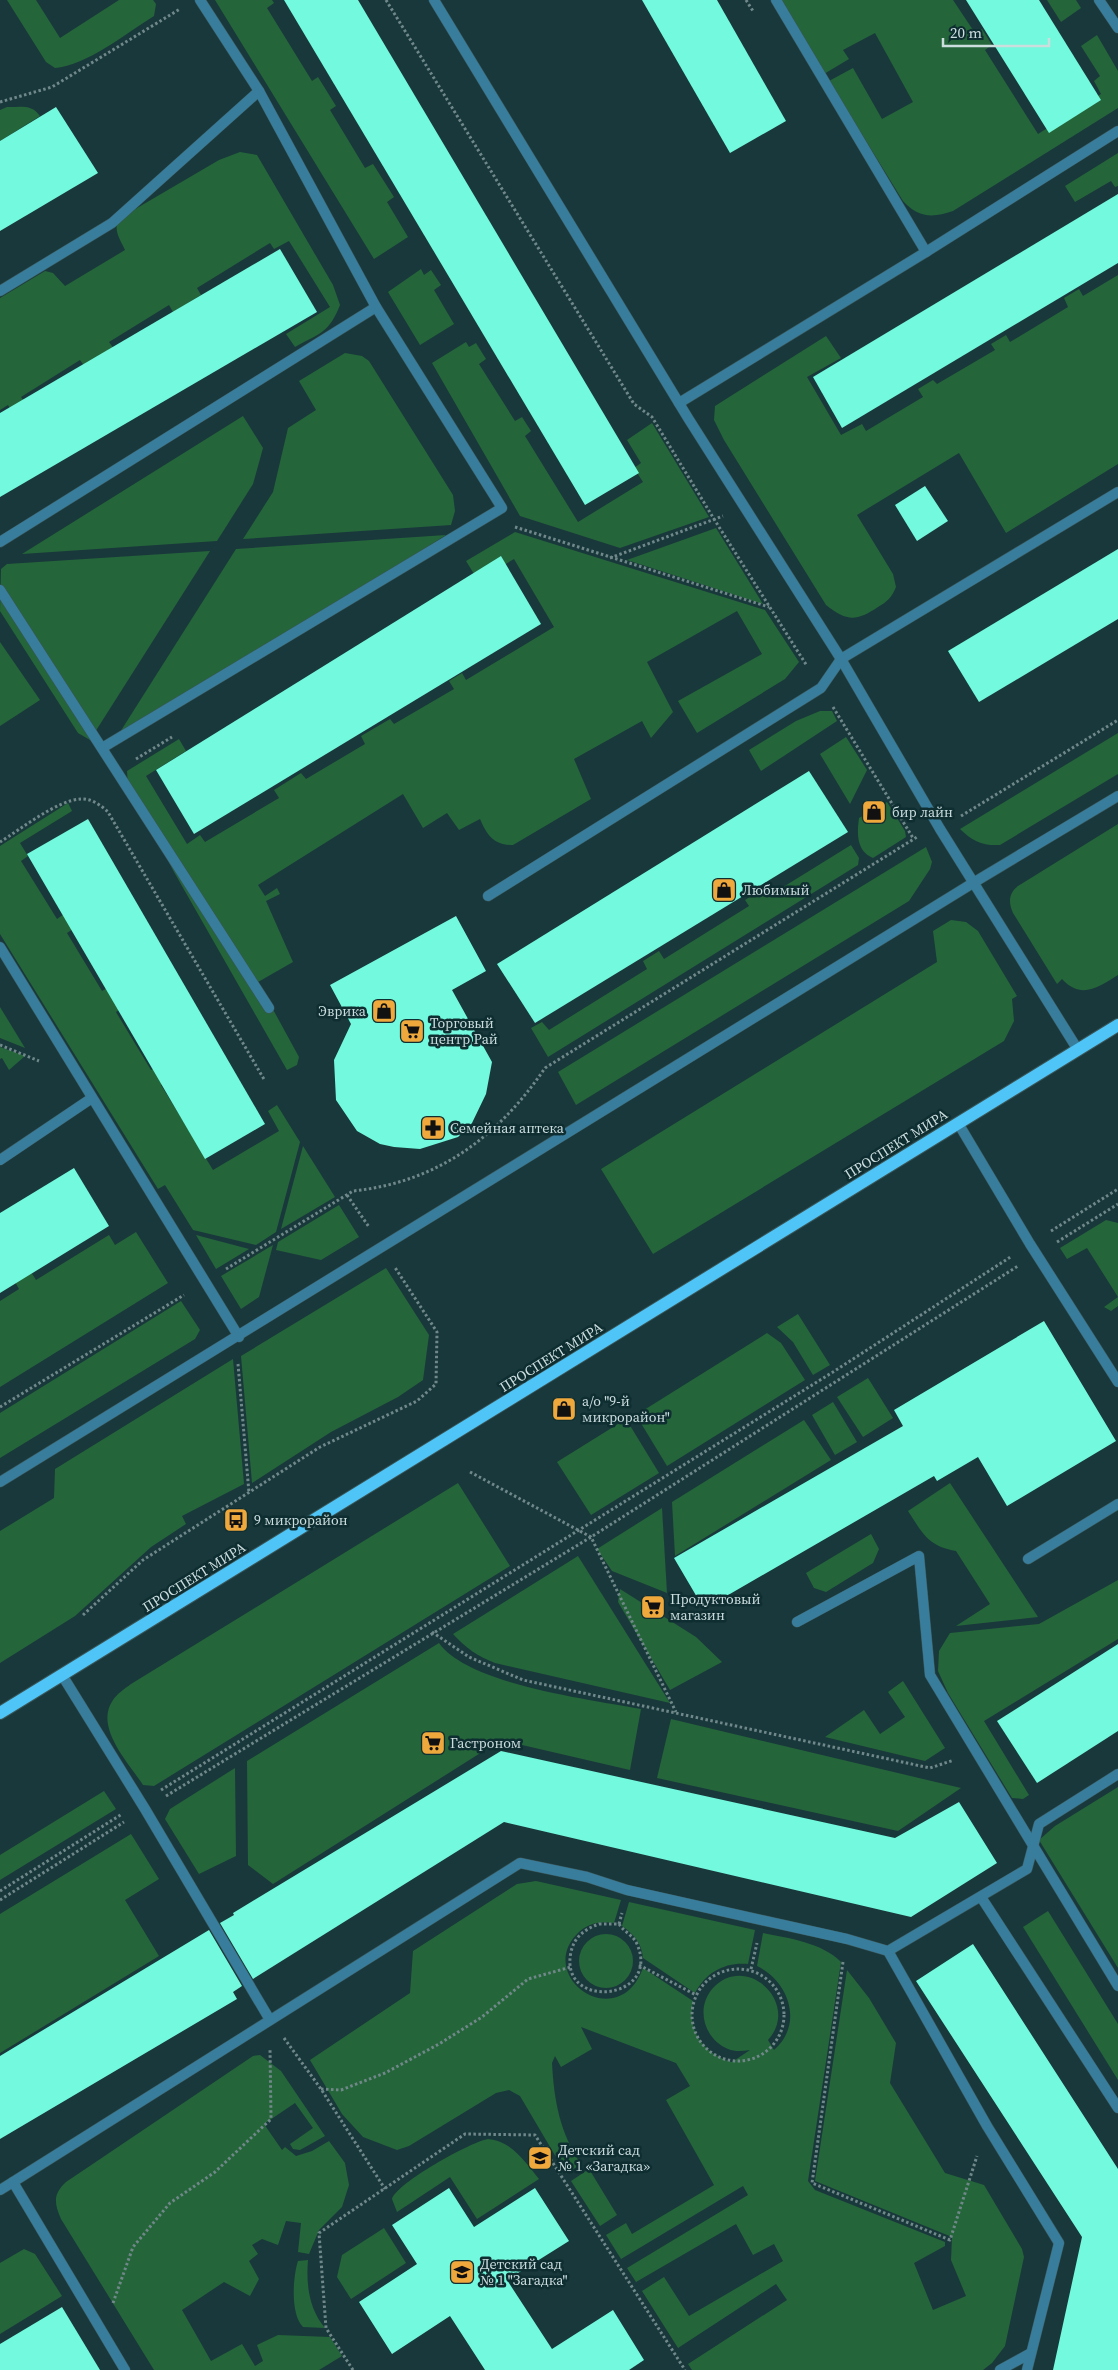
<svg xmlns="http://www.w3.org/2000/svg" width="1118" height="2370" font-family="'Source Serif 4',serif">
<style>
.green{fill:#25653a}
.building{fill:#73f9dd}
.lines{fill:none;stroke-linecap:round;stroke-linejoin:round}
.lane-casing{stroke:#395658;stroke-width:11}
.street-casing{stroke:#395658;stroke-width:11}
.primary-casing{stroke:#395658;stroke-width:14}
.path{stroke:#70888a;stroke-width:3;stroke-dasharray:2.5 2.5;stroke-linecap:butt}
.lane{stroke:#397d9c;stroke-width:10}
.street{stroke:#397d9c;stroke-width:10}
.primary{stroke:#4fc4f6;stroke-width:12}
.labels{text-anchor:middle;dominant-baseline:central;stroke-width:5;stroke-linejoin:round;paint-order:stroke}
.poi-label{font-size:14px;fill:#ccddde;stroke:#0e2e31;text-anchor:start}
.street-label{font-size:14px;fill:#ccddde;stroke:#0e2e31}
</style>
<rect width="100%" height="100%" fill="#19383b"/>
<g class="green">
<path d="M7 0H36L60 38 119 0H153L156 4 154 16C128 32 86 66 55 68L46 62Z"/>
<path d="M215 0H272L274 3 267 8 312 81 318 77 336 106 330 110 365 168 373 164 394 197 387 202 408 237 374 259Z"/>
<path d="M778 0H953L975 33 982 29 992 45 985 50 1038 134 1101 94 1094 81 1100 76 1081 46 1097 35 1118 71V108L953 211C933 218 918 218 903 201L829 81 853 68 882 119 913 102 875 33 843 50 849 59 824 74Z"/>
<path d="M1047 0H1076L1081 8 1061 22Z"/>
<path d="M7 107C21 107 32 104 40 116L0 141V110Z"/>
<path d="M240 152 257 155 333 285 340 305C329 333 320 333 295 347L286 334 330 307 289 241 274 249 270 243 197 288 201 295 173 312 169 305 109 342 114 349 85 367 80 360 21 397 26 404 12 412 8 405 0 410V298L45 271 53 273 65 286 125 250C120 239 112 229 120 218L219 160Z"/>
<path d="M1118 153V186L1115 187 1111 181 1075 202 1065 186Z"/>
<path d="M421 269 424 275 431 270 441 285 434 290 454 324 420 345 388 292Z"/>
<path d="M1118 275V464L1006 533 959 453 857 515 893 574 896 587C892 597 887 602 878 607 857 621 847 622 826 605L724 440 714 420 715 406 826 336 841 358 807 377 841 435 862 424 866 431 923 397 918 389 933 380 937 384 995 350 991 344 1006 335 1010 342 1068 307 1064 298 1079 289 1083 296Z"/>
<path d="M466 342 469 347 476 343 486 359 479 364 515 421 522 417 531 431 525 436 578 522 643 482 634 468 641 463 627 440 652 423 709 517 620 548 520 516 432 363Z"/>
<path d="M345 353 362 356 369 361 453 495 455 511 451 525 243 539 273 492 288 428 316 410 299 381Z"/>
<path d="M243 416 263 448 253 484 217 541 22 554Z"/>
<path d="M716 528 763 604 627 560Z"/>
<path d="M515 532 765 610 799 662 785 679 697 733 678 701 762 654 737 611 647 662 673 712 651 738 642 721 574 759 591 799 513 845C493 845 487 835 480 819L459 830 447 813 423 828 403 794 258 885 265 896 277 888 280 894 266 901 293 962 258 982 299 1057 297 1065 287 1070 174 872 128 785 127 771 179 739 186 751 146 776 187 844 200 835 205 842 279 798 274 790 301 773 306 779 365 744 361 736 390 719 394 724 454 689 449 681 462 673 466 680 554 627 514 559 499 568 474 574 466 561Z"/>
<path d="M446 535 402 563 115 740 236 549Z"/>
<path d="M210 551 90 740 78 733 0 611 1 569 7 564Z"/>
<path d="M0 642 40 700 0 726Z"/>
<path d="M820 711H832L837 721 761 771 749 750 796 721Z"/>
<path d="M1118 733V774L1000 845C983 846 972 841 960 829Z"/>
<path d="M846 737 867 770 850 804 820 754Z"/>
<path d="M887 802 905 831 906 837 873 858C856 851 857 833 859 818Z"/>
<path d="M68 803 72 811 20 843 28 856 21 861 57 919 64 914 73 929 67 933 102 991 109 987 122 1008 116 1012 151 1070 159 1066 168 1080 161 1085 213 1170 279 1131 268 1111 277 1105 300 1142 276 1232 256 1245 193 1230 165 1185 158 1189 0 934V846Z"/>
<path d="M1118 824V975C1099 987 1081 1000 1062 979L1057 984 1013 913C1008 902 1009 893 1018 886Z"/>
<path d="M851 845 859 858 858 865 548 1057 531 1028 542 1022 549 1030 647 969 643 961 659 951 664 959 749 906 745 900 762 889 767 897Z"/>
<path d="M926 847 932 862 930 869 909 901 576 1105 558 1072Z"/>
<path d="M951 920 966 922 978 931 1017 996 1012 999 1014 1021 1004 1041 653 1254 601 1169 937 962 933 931Z"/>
<path d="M0 1007 25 1048 0 1038Z"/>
<path d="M0 1047 25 1056 9 1070 2 1058 0 1059Z"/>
<path d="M303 1146 335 1197 281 1229Z"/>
<path d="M339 1205 359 1237 321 1260 276 1250 278 1242Z"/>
<path d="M1106 1220 1118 1223V1306L1111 1311 1104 1307 1118 1297 1087 1248 1067 1259 1060 1248Z"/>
<path d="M136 1232 168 1283 0 1387V1301L19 1289 15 1282 31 1272 36 1280 109 1235 115 1245Z"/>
<path d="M196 1235 249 1249 216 1269Z"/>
<path d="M273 1245 259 1297 241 1309 221 1276Z"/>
<path d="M386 1268 429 1335 423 1380 398 1397 331 1432 252 1483 241 1356Z"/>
<path d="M181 1301 200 1330 195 1339 0 1458V1413Z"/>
<path d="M798 1314 830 1365 813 1375 793 1342 777 1327Z"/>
<path d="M767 1333 781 1343 805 1380 667 1466 636 1415Z"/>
<path d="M233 1359 244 1484 182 1516 186 1524 151 1547 75 1616 0 1663V1531L54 1498 55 1469Z"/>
<path d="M868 1378 893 1418 863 1437 837 1397Z"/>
<path d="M833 1402 857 1442 835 1455 812 1415Z"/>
<path d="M626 1419 659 1473 591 1515 557 1462Z"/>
<path d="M804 1420 831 1460 675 1556 672 1502Z"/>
<path d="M458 1483 510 1566 154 1786 143 1785C128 1762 94 1727 113 1700 117 1694 124 1689 131 1684Z"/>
<path d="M950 1483 1038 1617 956 1626 990 1604 956 1551C928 1546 923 1534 908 1511Z"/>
<path d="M662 1508 667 1593 612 1571 597 1549Z"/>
<path d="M871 1534 879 1549 873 1563 826 1592 814 1588 806 1573Z"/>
<path d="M578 1556 670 1703 495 1663C477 1656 466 1648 453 1634Z"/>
<path d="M1118 1580V1639L984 1721 1029 1795 1023 1799 1012 1798 948 1693 938 1671 939 1651 950 1633 1039 1624Z"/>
<path d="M620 1589 696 1637 722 1662 670 1690 618 1602Z"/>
<path d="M439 1643C469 1685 590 1699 641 1709L630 1770 501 1740 273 1884 248 1865 247 1761Z"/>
<path d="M903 1681 945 1748 925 1761 825 1737 864 1710 880 1734 905 1717 888 1692Z"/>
<path d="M671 1719 961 1788 898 1831 657 1778Z"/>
<path d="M235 1768 236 1856 199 1874 165 1819 170 1809Z"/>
<path d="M1118 1787V1968L1039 1840 1055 1826Z"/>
<path d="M104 1791 116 1809 0 1880V1855Z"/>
<path d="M131 1834 159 1879 125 1900 159 1956 0 2053V1914Z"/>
<path d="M536 1881 621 1900 614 1923C601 1921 588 1923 578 1933 534 1976 618 2036 643 1968L693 2001C687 2029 701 2051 728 2061L732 2062 750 2050C743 2051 735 2052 728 2049 704 2039 695 2008 713 1988 747 1952 801 2004 768 2040L774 2050C804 2024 789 1981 757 1966L763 1933C788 1938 823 1943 841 1962L808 2181 815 2190 945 2242V2246L914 2263 933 2310 966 2296 951 2260 952 2237 815 2181 847 1970 869 1998 896 2043 890 2083 945 2173 984 2185 1022 2249 1024 2257 1005 2346 992 2363 983 2370H692L688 2364 787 2300 776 2284 678 2348 642 2291 664 2277 689 2316 783 2261 774 2244 753 2255 736 2224 636 2282 627 2268 748 2195 743 2186 621 2259 606 2235 626 2223 632 2234 714 2185 666 2100 690 2086 676 2063 581 2027 592 2049 561 2067 555 2056 552 2063C554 2101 560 2133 581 2164L566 2174 520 2096 509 2090 496 2093 409 2146 397 2150 363 2137 342 2114 310 2060 410 1993 413 1951 517 1884Z"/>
<path d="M629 1902 755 1930 748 1964C725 1962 706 1972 695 1993L643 1958C642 1944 634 1934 622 1926Z"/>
<path d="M1048 1911 1118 2024V2080L1023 1927Z"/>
<circle cx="606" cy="1961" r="27"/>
<path d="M260 2055 281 2071 325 2136 300 2150 293 2149 290 2144 313 2128 295 2103 264 2124 282 2150 285 2147 296 2156 312 2151 329 2141 345 2163 349 2185 342 2207 319 2230 309 2254 298 2252 301 2223 286 2221 278 2245 262 2239 252 2245 258 2254 249 2261 259 2279 250 2296 224 2282 182 2310 211 2361 242 2344 255 2366 263 2361 257 2345 278 2335 330 2337 342 2356 319 2370H154L61 2219C54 2203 53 2194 66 2182L253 2056Z"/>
<path d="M488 2139C512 2141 525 2162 539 2179L477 2219 450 2177 397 2212 392 2199C397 2183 470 2142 488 2139Z"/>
<path d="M589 2169 617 2215 600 2226 571 2181Z"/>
<path d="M384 2228 406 2263 351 2299 337 2277 342 2255Z"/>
<path d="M24 2249 35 2254 62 2296 0 2334V2263Z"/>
<path d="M308 2260C306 2285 309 2309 325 2328L303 2327C290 2314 293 2276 298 2261Z"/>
</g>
<g class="building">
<path d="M284 0H358L639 473 585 505Z"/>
<path d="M642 0H717L786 121 730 153Z"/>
<path d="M966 0H1039L1101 100 1049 133Z"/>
<path d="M56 107 98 173 0 231V141Z"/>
<path d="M1118 194V263L842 428 813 377Z"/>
<path d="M280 249 317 312 0 497V413Z"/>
<path d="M925 486 948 521 917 541 895 505Z"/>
<path d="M1118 549V619L979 702 948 651Z"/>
<path d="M501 556 541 624 194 834 156 770Z"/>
<path d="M809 771 848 832 535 1023 497 964Z"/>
<path d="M88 819 265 1124 205 1159 27 854Z"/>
<path d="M456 916 486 971 452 990 492 1062 486 1094 472 1123 458 1137 420 1149 394 1147 380 1144 357 1131 336 1100 334 1060 351 1024 330 985Z"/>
<path d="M74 1168 109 1226 0 1293V1213Z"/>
<path d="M1044 1321 1116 1441 1007 1506 978 1457 937 1481 934 1476 704 1609 674 1558 903 1426 894 1410Z"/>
<path d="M1118 1644V1731L1037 1783 997 1721Z"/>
<path d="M501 1751 895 1838 959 1802 997 1863 911 1917 504 1822 253 1979 220 1923 234 1915 233 1913Z"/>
<path d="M209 1930 242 1986 233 1992 237 1999 0 2139V2056Z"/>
<path d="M973 1944 1118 2169V2370H1053L1082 2237 916 1981Z"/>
<path d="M449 2188 474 2227 535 2188 569 2241 507 2280 552 2349 613 2310 644 2360 629 2370H485L450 2316 392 2354 359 2302 417 2264 392 2225Z"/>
<path d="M62 2307 100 2370H0V2344Z"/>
</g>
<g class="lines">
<defs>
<g id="lane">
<path d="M1099 0 1118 28"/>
<path d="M926 252 1118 131"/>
<path d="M0 291 112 223 259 91 200 0"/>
<path d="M679 403 926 252 776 0"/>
<path d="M0 542 376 307"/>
<path d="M0 590 269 1008"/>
<path d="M102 748 502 508 376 307 259 91"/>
<path d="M488 896 821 688 841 659 1118 492"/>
<path d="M0 947 239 1337"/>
<path d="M958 1123 1030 1244 1118 1382"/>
<path d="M0 1160 92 1098"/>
<path d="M0 1482 973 883 1118 796"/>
<path d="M1028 1559 1118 1504"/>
<path d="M797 1622 919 1556 930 1675 1118 1986"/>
<path d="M62 1675 145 1809 270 2020"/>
<path d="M981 1897 1118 2108"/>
<path d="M888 1951 987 2126 1059 2243 1027 2370"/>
<path d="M0 2190 13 2182"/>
<path d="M125 2370 13 2182 520 1863 587 1877 627 1890 847 1939 888 1951 1027 1869 1039 1824 1118 1774"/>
<path d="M1000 2370 1031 2353"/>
</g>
<path id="street" d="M434 0 688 418 841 659 940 829 1078 1050"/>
<path id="primary" d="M0 1713 1118 1025"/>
</defs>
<use href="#lane" class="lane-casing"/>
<use href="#street" class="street-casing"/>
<use href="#primary" class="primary-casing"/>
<g class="path">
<path d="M386 0 634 404 652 417 714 519 807 666"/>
<path d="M746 0 753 11"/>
<path d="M0 102 52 87 180 9"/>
<path d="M515 527 769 607"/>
<path d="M610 558 723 516"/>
<path d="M833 707 913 838"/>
<path d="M136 759 172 737"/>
<path d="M961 816 1118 720"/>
<path d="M0 842C21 829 57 800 81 799 91 798 102 806 108 812L265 1081"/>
<path d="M0 1045 39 1061"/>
<path d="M347 1195 369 1227"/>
<path d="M1051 1231 1118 1189"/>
<path d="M1057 1242 1118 1204"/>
<path d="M226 1269 353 1191C438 1182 498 1137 545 1068L917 837"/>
<path d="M238 1364 249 1493"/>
<path d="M0 1407 184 1295"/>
<path d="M470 1472 591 1537 676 1712"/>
<path d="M83 1615 143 1560 320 1447 417 1401 436 1384 437 1332 394 1266"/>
<path d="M432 1632 469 1657 523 1680 930 1768 954 1760"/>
<path d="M161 1790 833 1372 1012 1256"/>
<path d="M166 1796 591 1537 1018 1266"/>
<path d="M0 1891 122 1814"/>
<path d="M0 1900 124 1822"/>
<path d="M599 1924H619C624 1932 633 1935 637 1944 662 2001 558 2011 571 1952 574 1937 585 1929 599 1924Z"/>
<path d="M619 1924 622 1913"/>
<path d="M843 1962 812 2183 950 2240 977 2156"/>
<path d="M639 1965 696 1995"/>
<circle cx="738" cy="2015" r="46"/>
<path d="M751 1969 757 1943"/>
<path d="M284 2038 321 2089 385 2189"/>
<path d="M321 2089 341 2090 385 2073 439 2044 482 2017 528 1979 571 1967"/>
<path d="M113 2303 133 2247 170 2203 215 2172 271 2119 270 2048"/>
<path d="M353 2370 326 2328 319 2233 465 2134 535 2135 685 2370"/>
</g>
<use href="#lane" class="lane"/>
<use href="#street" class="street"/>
<use href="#primary" class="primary"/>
</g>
<defs>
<symbol id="shop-square" viewBox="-11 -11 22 22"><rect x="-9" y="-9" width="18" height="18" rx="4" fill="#eea83c" stroke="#0e2e31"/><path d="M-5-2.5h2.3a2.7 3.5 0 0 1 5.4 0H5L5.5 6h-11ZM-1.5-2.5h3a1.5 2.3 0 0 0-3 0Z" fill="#111"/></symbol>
<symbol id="supermarket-square" viewBox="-11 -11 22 22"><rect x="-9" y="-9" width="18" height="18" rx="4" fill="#eea83c" stroke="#0e2e31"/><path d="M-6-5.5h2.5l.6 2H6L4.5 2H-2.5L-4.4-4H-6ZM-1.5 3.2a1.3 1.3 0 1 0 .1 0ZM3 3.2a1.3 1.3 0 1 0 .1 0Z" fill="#111"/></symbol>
<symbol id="pharmacy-square" viewBox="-11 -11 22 22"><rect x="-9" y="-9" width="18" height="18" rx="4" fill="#eea83c" stroke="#0e2e31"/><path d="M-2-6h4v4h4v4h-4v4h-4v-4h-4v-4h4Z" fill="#111"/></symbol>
<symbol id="bus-square" viewBox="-11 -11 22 22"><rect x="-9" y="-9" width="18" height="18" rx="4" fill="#eea83c" stroke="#0e2e31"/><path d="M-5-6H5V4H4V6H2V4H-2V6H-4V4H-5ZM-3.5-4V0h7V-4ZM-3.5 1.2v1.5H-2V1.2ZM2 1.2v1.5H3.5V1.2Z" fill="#111"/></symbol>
<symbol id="school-square" viewBox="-11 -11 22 22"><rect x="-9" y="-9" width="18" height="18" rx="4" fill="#eea83c" stroke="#0e2e31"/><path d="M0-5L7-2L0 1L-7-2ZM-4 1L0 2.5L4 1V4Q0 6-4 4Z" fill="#111"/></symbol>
</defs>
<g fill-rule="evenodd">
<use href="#shop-square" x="860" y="798" width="28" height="28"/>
<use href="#shop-square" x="710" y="876" width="28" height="28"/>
<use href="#shop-square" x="370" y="997" width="28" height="28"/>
<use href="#supermarket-square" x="398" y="1017" width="28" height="28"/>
<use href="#pharmacy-square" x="419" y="1114" width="28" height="28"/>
<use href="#shop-square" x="550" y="1395" width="28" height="28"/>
<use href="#bus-square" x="222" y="1506" width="28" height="28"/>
<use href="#supermarket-square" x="639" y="1593" width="28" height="28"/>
<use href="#supermarket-square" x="419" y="1729" width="28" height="28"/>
<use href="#school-square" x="526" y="2144" width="28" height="28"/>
<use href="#school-square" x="448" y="2258" width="28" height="28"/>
</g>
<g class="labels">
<g class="poi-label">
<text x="892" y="812">бир лайн</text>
<text x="742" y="890">Любимый</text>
<text x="366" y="1011" text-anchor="end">Эврика</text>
<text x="430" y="1023">Торговый<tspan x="430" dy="16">центр Рай</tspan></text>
<text x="450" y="1128">Семейная аптека</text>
<text x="582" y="1401">а/о "9-й<tspan x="582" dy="16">микрорайон"</tspan></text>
<text x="254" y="1520">9 микрорайон</text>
<text x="670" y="1599">Продуктовый<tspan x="670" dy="16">магазин</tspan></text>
<text x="450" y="1743">Гастроном</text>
<text x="558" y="2150">Детский сад<tspan x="558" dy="16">№ 1 «Загадка»</tspan></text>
<text x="480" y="2264">Детский сад<tspan x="480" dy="16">№ 1 "Загадка"</tspan></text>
</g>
<g class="street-label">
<text transform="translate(896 1144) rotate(-32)">ПРОСПЕКТ МИРА</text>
<text transform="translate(551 1357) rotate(-32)">ПРОСПЕКТ МИРА</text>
<text transform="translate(194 1577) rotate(-32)">ПРОСПЕКТ МИРА</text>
</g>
</g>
<path d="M943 38v8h106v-8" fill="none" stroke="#ccddde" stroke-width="2.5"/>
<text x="950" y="38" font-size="15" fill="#ccddde" stroke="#0e2e31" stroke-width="4" paint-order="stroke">20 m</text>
</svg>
